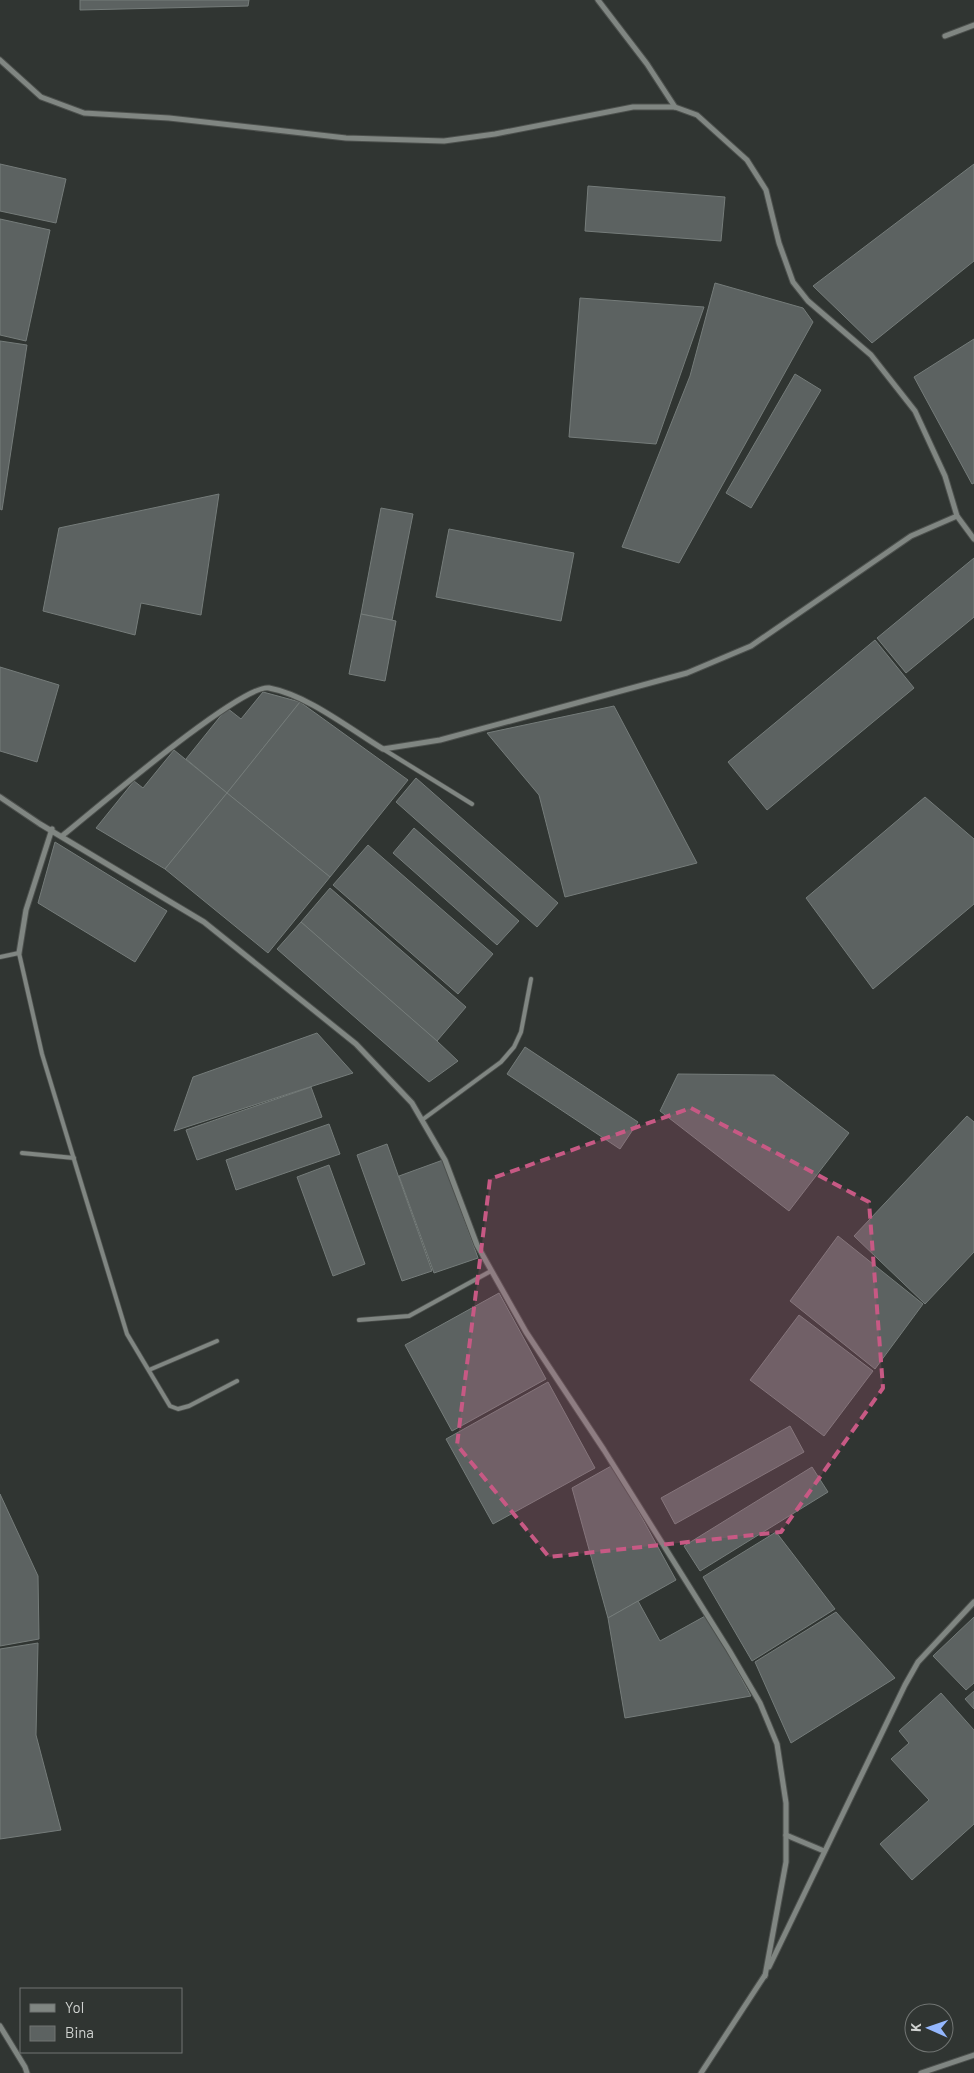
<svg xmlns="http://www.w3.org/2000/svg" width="974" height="2073" font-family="Barlow,sans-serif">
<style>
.building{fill:#5c6261;stroke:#757c7a}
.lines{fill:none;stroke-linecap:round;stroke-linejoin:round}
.service-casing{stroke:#4c504d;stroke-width:5.5}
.minor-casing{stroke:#4c504d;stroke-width:7}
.service{stroke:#808682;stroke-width:4}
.minor{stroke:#808682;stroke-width:5}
.marked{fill:#c75984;fill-opacity:0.2;stroke:#c75984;stroke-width:4;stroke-dasharray:10 6;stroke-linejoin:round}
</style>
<rect width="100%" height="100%" fill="#303532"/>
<g class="building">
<path d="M80 0H249L248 6 80 10Z"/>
<path d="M0 164 66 179 56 223 0 211Z"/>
<path d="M974 164V261L872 343 813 286Z"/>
<path d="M588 186 725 197 721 241 585 231Z"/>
<path d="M0 219 50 230 26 341 0 335Z"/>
<path d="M715 283 803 308 813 322 679 563 622 547 690 376Z"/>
<path d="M580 298 704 307 656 444 569 437Z"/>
<path d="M974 339V483L972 484 914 377Z"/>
<path d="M0 341 27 345 2 510 0 509Z"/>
<path d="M795 374 821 390 751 508 726 493Z"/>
<path d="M219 494 201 615 141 603 135 635 43 611 59 528Z"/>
<path d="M381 508 413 514 392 620 361 614Z"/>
<path d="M449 529 574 553 561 621 436 597Z"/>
<path d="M974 558V617L906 673 877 638Z"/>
<path d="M361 614 396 621 385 681 349 674Z"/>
<path d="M875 640 914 688 767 810 728 762Z"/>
<path d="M0 667 59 685 37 762 0 751Z"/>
<path d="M263 692 300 702 227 793 186 759 227 708 241 719Z"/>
<path d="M300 702 408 780 330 877 227 793Z"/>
<path d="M614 706 697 863 565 897 539 795 487 733Z"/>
<path d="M174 750 227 793 165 869 96 828 134 781 143 788Z"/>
<path d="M416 778 558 903 537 927 396 802Z"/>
<path d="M227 793 330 877 268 953 165 869Z"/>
<path d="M925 797 974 839V904L873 989 806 898Z"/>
<path d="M414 828 519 921 497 945 393 853Z"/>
<path d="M55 842 167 911 135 962 38 903Z"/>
<path d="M368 845 493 954 458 994 333 885Z"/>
<path d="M330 888 466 1007 437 1041 301 922Z"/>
<path d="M301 922 437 1041 458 1061 429 1082 277 949Z"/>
<path d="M317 1033 353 1073 174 1131 193 1077Z"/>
<path d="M525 1047 638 1122 620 1149 507 1074Z"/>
<path d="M678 1074 774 1075 849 1133 789 1211 660 1111Z"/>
<path d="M311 1087 322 1117 197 1160 186 1130Z"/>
<path d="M967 1116 974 1122V1252L925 1304 854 1236Z"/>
<path d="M329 1124 340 1154 236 1190 226 1160Z"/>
<path d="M387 1144 432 1271 402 1281 357 1155Z"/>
<path d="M443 1160 478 1258 434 1273 399 1176Z"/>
<path d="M329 1165 365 1264 333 1276 297 1177Z"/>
<path d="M838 1236 923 1304 875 1369 790 1301Z"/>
<path d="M499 1293 546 1379 452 1431 405 1345Z"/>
<path d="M799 1315 873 1371 824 1436 750 1380Z"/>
<path d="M548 1382 595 1468 493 1524 446 1439Z"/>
<path d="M790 1426 804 1452 675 1524 661 1498Z"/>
<path d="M613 1465 676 1580 608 1618 572 1488Z"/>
<path d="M812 1467 828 1492 700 1571 684 1546Z"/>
<path d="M0 1494 38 1576 39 1639 0 1646Z"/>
<path d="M776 1532 835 1609 752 1661 703 1577Z"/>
<path d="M638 1601 660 1641 707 1615 751 1696 625 1718 608 1618Z"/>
<path d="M836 1612 895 1678 791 1743 755 1662Z"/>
<path d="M974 1617V1683L966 1690 933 1656Z"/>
<path d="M38 1643 36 1735 61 1830 0 1839V1649Z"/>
<path d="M974 1691V1709L965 1699Z"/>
<path d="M941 1693 974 1730V1824L912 1880 880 1844 929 1800 891 1759 909 1743 899 1731Z"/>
</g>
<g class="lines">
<defs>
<g id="service">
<path d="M383 749 472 804"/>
<path d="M0 957 19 953 42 1054 127 1334 170 1406 178 1409 189 1406 237 1381"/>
<path d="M422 1120 501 1062 514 1047 521 1032 531 979"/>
<path d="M22 1153 74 1158"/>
<path d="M359 1320 409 1316 491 1271"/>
<path d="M149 1370 217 1341"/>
</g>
<g id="minor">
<path d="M598 0 647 64 675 107"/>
<path d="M945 36 974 25"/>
<path d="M0 60 41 97 84 113 169 118 346 138 444 141 495 134 633 107H675L697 115 747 160 766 190 779 243 793 282 808 301 871 355 915 411 945 476 957 516 974 539"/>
<path d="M0 797 40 824 204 922 356 1044 412 1103 445 1160 477 1245 526 1332 604 1450 729 1650 760 1703 777 1744 786 1803V1862L765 1976"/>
<path d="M62 836C91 813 242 683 269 688 307 695 350 729 383 749L440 740 687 673 751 646 911 536 957 516"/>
<path d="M19 953 26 910 52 829"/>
<path d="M786 1835 824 1851"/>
<path d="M769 1967 905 1685 918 1662 974 1602"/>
<path d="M0 2026 25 2067 27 2073"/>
<path d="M701 2073 765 1975"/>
<path d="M921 2073 974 2055"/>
</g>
</defs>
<use href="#service" class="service-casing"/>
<use href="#minor" class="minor-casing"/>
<use href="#service" class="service"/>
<use href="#minor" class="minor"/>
</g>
<path class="marked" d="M691 1108 869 1202 883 1388 781 1532 549 1557 457 1445 490 1179Z"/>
<rect x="20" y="1988" width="162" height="65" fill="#303532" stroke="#707472"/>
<rect x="30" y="2004" width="25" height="8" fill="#808682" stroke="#707472"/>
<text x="65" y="2013" font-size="15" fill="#d0d3d1">Yol</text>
<rect x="30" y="2026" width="25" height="15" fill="#5c6261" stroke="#707472"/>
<text x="65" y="2038" font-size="15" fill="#d0d3d1">Bina</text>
<g transform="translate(929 2028) rotate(272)"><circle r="24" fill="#303532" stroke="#707472"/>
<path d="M0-4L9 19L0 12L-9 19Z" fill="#94b7fd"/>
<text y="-8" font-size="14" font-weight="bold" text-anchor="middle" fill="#d0d3d1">K</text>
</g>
</svg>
